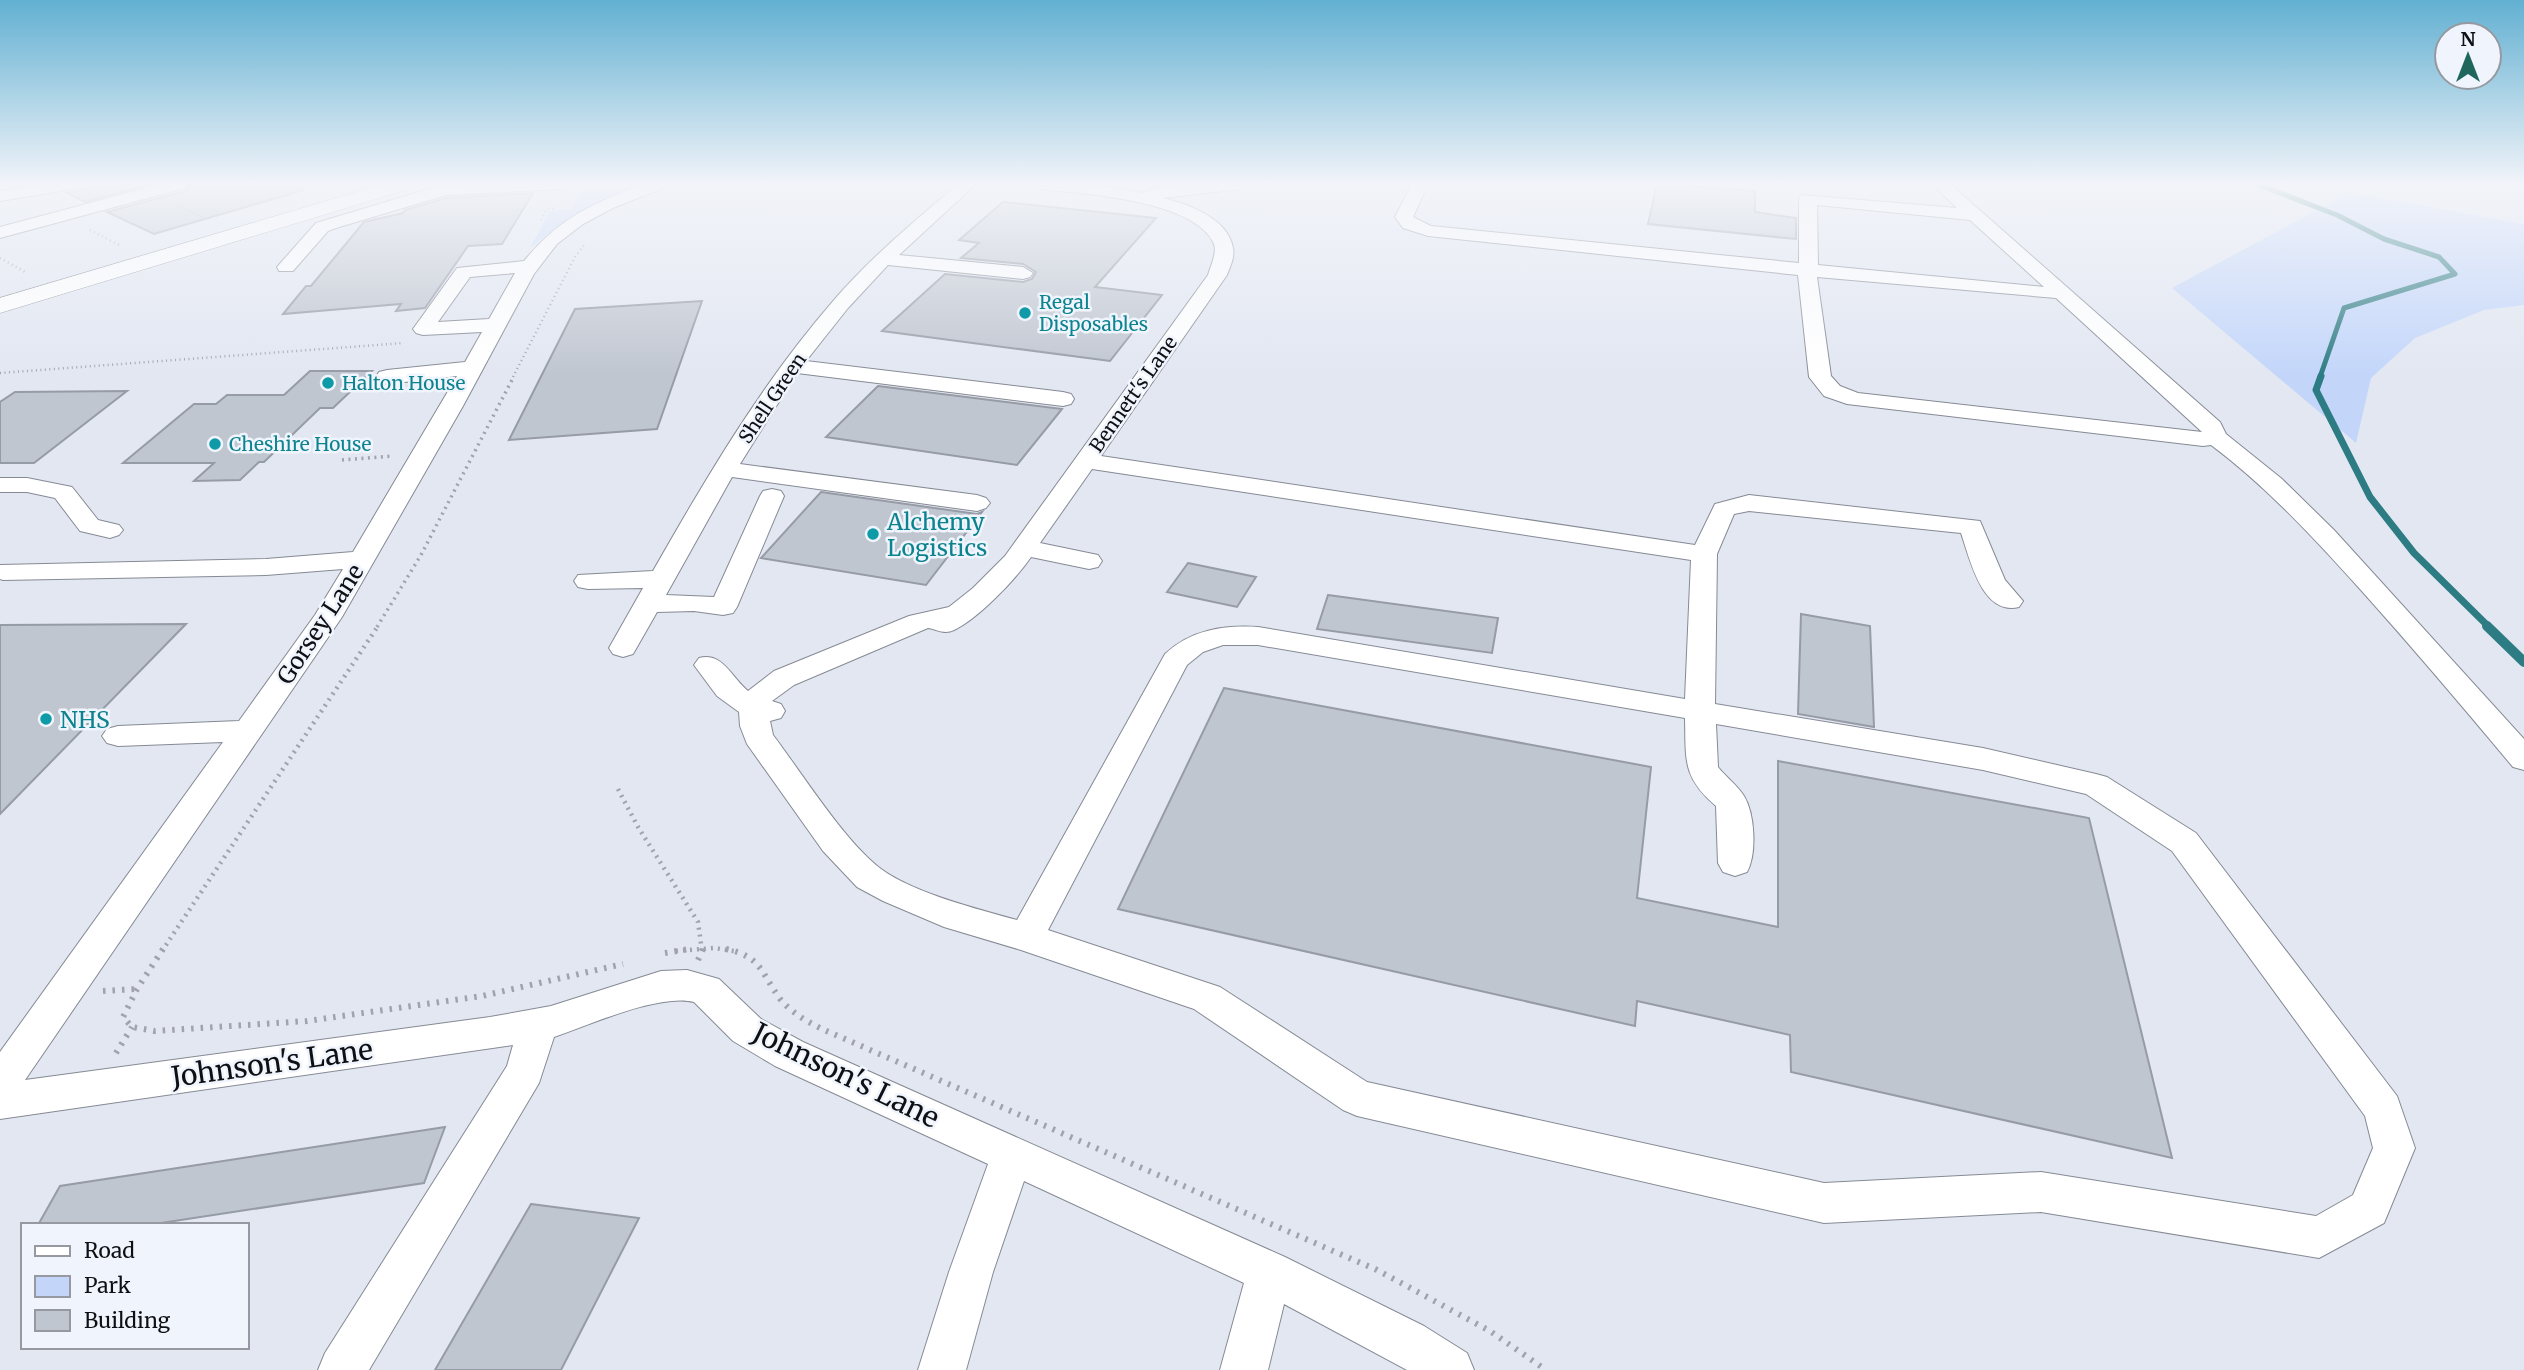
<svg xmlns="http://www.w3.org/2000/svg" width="2524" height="1370" font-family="Merriweather,serif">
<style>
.green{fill:#c3d6fa}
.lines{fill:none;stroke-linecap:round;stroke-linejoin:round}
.stream-far2{stroke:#2d7c83;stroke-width:5}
.stream-far1{stroke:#2d7c83;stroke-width:7}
.stream{stroke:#2d7c83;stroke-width:10}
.building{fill:#c0c6d0;stroke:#969ba5;stroke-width:2}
.minor-casing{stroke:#858a94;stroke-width:2}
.major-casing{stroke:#858a94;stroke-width:1}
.path-far3{stroke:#a0a3ac;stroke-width:2.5;stroke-dasharray:1 3.5;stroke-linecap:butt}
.path-far2{stroke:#a0a3ac;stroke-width:3.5;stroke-dasharray:2 4.5;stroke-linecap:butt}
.path-far1{stroke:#a0a3ac;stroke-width:4.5;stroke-dasharray:2 5;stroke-linecap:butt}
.path{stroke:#a0a3ac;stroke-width:6;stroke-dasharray:2.5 7;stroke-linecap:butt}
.minor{fill:#fff;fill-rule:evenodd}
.major{fill:#fff;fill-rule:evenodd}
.culture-dot{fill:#0f9aa8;stroke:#f0f5fd;stroke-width:2.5}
.labels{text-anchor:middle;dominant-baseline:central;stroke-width:5;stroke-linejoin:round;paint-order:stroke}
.far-culture-label{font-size:19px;fill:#0d838f;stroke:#f0f5fd;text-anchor:start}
.far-street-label{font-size:19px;fill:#0f1014;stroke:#f0f5fd}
.culture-label{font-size:23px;fill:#0d838f;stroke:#f0f5fd;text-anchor:start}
.street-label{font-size:23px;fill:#0f1014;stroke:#f0f5fd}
.near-street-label{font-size:28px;fill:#0f1014;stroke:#f0f5fd}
</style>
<rect width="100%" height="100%" fill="#e2e7f2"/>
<g class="green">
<path d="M584 185 612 186 619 192 563 222 530 248 550 211 571 209Z"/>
<path d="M2349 193 2524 224V305L2484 310 2415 338 2371 378 2356 443 2172 288Z"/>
</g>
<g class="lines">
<path class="stream-far2" d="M2257 184 2337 215 2384 239 2439 257 2455 274 2344 308 2320 377"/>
<path class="stream-far1" d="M2321 376 2316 390 2370 497 2414 553 2489 627"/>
<path class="stream" d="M2487 626 2524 662"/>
</g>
<g class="building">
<path d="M104 184H152L85 202 67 193Z"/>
<path d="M190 184H303L304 190 154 234 107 212 186 191Z"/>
<path d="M1657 184 1755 191V212L1796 218V239L1648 224Z"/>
<path d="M533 193 502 244 468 246 425 308 396 311 401 304 283 314 306 286H311L364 222 403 213 405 210 446 198Z"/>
<path d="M1003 202 1156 218 1095 287 1162 295 1110 361 882 331 945 274 1023 282 1032 279 1036 272 1023 264 961 258 979 243 959 240Z"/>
<path d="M702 301 657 429 509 440 575 309Z"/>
<path d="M310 371H372L333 408H320L264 462H259L240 480 194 481 214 463H123L194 404H216L227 395H284Z"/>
<path d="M878 386 1062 409 1017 465 826 437Z"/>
<path d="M127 391 34 463H0V402L15 392Z"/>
<path d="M821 492 977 514 982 512 926 585 761 558Z"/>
<path d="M1188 563 1256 577 1237 607 1167 592Z"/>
<path d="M1328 595 1498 618 1492 653 1317 629Z"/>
<path d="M1801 614 1870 626 1874 727 1798 714Z"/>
<path d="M186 624 0 814V625Z"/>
<path d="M1224 688 1651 767 1637 898 1778 927V761L2089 818 2172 1158 1791 1072 1790 1035 1637 1001 1635 1026 1118 909Z"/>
<path d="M445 1127 424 1183 148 1225H38L60 1186Z"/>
<path d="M531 1204 639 1218 561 1370H435Z"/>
</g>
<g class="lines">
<defs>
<g id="minor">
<path d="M45 184H82L74 189 0 201V191Z"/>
<path d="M161 184H187L185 188 0 238V227Z"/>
<path d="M471 184H569L561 189 446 195 336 228 328 231 293 271H279L277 267 316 223 439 186Z"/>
<path d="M643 184H665L663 188 613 208 583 224 557 244 534 274 463 406 342 617 25 1080 490 1017 551 1006 661 971 687 970 719 979 761 1019 803 1042 1285 1257 1424 1326 1467 1353 1474 1370H1407L1284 1304 1268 1370H1220L1244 1283 1024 1181 993 1272 966 1370H918L949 1272 988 1164 775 1066 733 1041 694 1002C660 993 589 1025 554 1037L539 1083 369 1370H318L325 1353 507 1066 513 1045 0 1119V1052L223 742 118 746 107 743 102 736 107 729 118 726 239 721 315 615 343 569 266 575 3 580 0 579V565L266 559 353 552 457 376 387 384 379 382 376 377 379 372 387 370 465 362 482 332 423 335 416 333 413 329 457 268 524 261C560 217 592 204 643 184ZM515 273 489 319 438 322 470 277Z"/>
<path d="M958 184H976L899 255 1023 267 1033 273 1030 277 1023 279 888 265 848 308 806 361 1063 392 1071 394 1074 399 1071 404 1063 406 797 373 740 464 977 495 986 498 990 503 986 508 977 511 732 477 666 595 714 597 760 496 763 491 772 489 781 491 784 496 737 607 733 613 723 615 694 611 657 612 633 654 623 657 613 654 609 648 643 588 588 589 578 587 574 581 578 575 653 571C707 476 762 383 834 300 871 257 915 221 958 184Z"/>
<path d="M1031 184H1086L1144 193C1158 182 1229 182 1249 184L1241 189 1163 198C1188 204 1228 218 1233 248 1235 257 1230 267 1227 275L1101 456 1695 545 1715 504 1749 495 1980 521 2005 580 2023 601 2019 607C1982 616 1970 559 1961 533L1749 511 1734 514 1717 554 1715 704 1983 748 2096 774 2107 777 2196 833 2397 1096 2415 1148 2384 1223 2319 1258 2041 1212 1824 1223 1357 1116 1343 1110 1194 1009 1021 950 944 927 883 901 857 887 823 851 747 744 740 726 739 712 717 696 694 665 699 658C723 652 731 677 748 691L774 671 909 616 949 607 973 588 1005 556 1208 275C1211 265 1217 253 1214 244 1196 200 1080 193 1039 189ZM1092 469 1691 560 1685 699 1258 627C1223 625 1191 630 1165 654L1017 920C977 909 914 893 881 869 844 841 802 773 773 735L770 721 781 718 785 711 781 704 772 701 794 685 928 628C936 629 944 635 954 630 978 619 1016 579 1031 557L1089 569 1098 567 1102 561 1098 555 1040 543ZM1223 645H1258L1685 718C1686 760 1682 777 1716 806L1718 863 1723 872 1735 876 1747 872C1757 854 1755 814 1744 796 1738 786 1726 777 1718 767L1716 724 1983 770 2086 794 2172 851 2365 1116 2373 1148 2353 1195 2316 1216 2041 1172 1824 1183 1367 1082 1220 987 1048 930 1187 665 1203 652Z"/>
<path d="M1412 184H1428L1413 217 1431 226 1799 263V199L1802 195 1957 208 1932 184H1950L2220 422 2226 434 2282 479 2334 530 2524 739V770L2513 767C2463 707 2412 647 2360 589 2314 538 2267 487 2211 445L2203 446 1847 404 1824 396 1809 377 1798 275 1428 236 1403 228 1395 217ZM1817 205 1970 220 2044 287 1818 265ZM1817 277 2056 298 2202 432 1858 393 1840 386 1831 376Z"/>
<path d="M0 478H27L72 487 98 520 119 525 123 530 119 535 110 538 80 531 55 498 27 492H0Z"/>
</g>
<path id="major" d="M384 184H415L412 188 0 313V298Z"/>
</defs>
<use href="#minor" class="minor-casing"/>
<use href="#major" class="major-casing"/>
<g class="path-far3">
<path d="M268 184 292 193"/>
<path d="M1261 188 1273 184"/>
<path d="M679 190 694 184"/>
<path d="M987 193H1020"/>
<path d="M177 205 208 220"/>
<path d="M541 220 547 209 557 208"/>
<path d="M90 230 121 246"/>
<path d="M0 258 27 273"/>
<path d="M0 373 404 343"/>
<path d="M513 377 575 257 584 245"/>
</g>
<g class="path-far2">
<path d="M342 460 393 456"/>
<path d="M377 627 421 555 514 376"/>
</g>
<g class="path-far1">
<path d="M618 789 638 827 698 922 702 951"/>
<path d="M162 951 378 626"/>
<path d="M676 951 714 948 734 951"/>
</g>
<g class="path">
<path d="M163 949 137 989 123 1017 132 1027 155 1031 307 1021 482 996 623 964"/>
<path d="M726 949C763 957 761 974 781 1000 792 1013 808 1022 822 1029L1377 1270 1490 1331 1546 1370"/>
<path d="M665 953 689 949"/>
<path d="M698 960 703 949"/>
<path d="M103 991 136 989"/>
<path d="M116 1053 132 1027"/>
</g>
<use href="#minor" class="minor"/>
<use href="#major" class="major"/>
</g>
<linearGradient id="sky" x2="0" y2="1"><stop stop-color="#62b0d2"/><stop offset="0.49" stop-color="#f2f4f9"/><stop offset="1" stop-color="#f2f4f9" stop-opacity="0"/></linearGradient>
<rect width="2524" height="375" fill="url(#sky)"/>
<g class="culture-dot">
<circle cx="1025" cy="313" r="7"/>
<circle cx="328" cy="383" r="7"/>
<circle cx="215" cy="444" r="7"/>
<circle cx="873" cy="534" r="7"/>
<circle cx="46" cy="719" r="7"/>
</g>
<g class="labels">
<g class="far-culture-label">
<text x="1039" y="302">Regal<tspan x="1039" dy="22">Disposables</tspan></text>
<text x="342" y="383">Halton House</text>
<text x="229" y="444">Cheshire House</text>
</g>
<g class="far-street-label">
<text transform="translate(1133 394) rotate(-55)">Bennett's Lane</text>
<text transform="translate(772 398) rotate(-56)">Shell Green</text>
</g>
<g class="culture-label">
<text x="887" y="521">Alchemy<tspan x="887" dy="26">Logistics</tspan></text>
<text x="60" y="719">NHS</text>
</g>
<g class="street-label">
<text transform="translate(320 624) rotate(-57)">Gorsey Lane</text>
</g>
<g class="near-street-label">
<text transform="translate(272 1063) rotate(-8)">Johnson's Lane</text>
<text transform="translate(846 1075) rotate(26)">Johnson's Lane</text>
</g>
</g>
<rect x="21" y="1223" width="228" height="126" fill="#f0f5fd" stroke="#9699a0" stroke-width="2"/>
<rect x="35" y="1246" width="35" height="10" fill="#ffffff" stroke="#9699a0" stroke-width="2"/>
<text x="84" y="1258" font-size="21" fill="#0f1014">Road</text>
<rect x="35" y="1276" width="35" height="21" fill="#c3d6fa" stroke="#9699a0" stroke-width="2"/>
<text x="84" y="1293" font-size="21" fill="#0f1014">Park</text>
<rect x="35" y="1310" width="35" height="21" fill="#c0c6d0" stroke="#9699a0" stroke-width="2"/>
<text x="84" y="1328" font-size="21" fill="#0f1014">Building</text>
<g transform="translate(2468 56)"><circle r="33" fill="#f0f5fd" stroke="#9699a0" stroke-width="2"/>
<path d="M0-5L12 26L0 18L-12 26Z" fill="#1f675d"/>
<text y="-10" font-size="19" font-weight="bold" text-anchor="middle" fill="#0f1014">N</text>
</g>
</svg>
